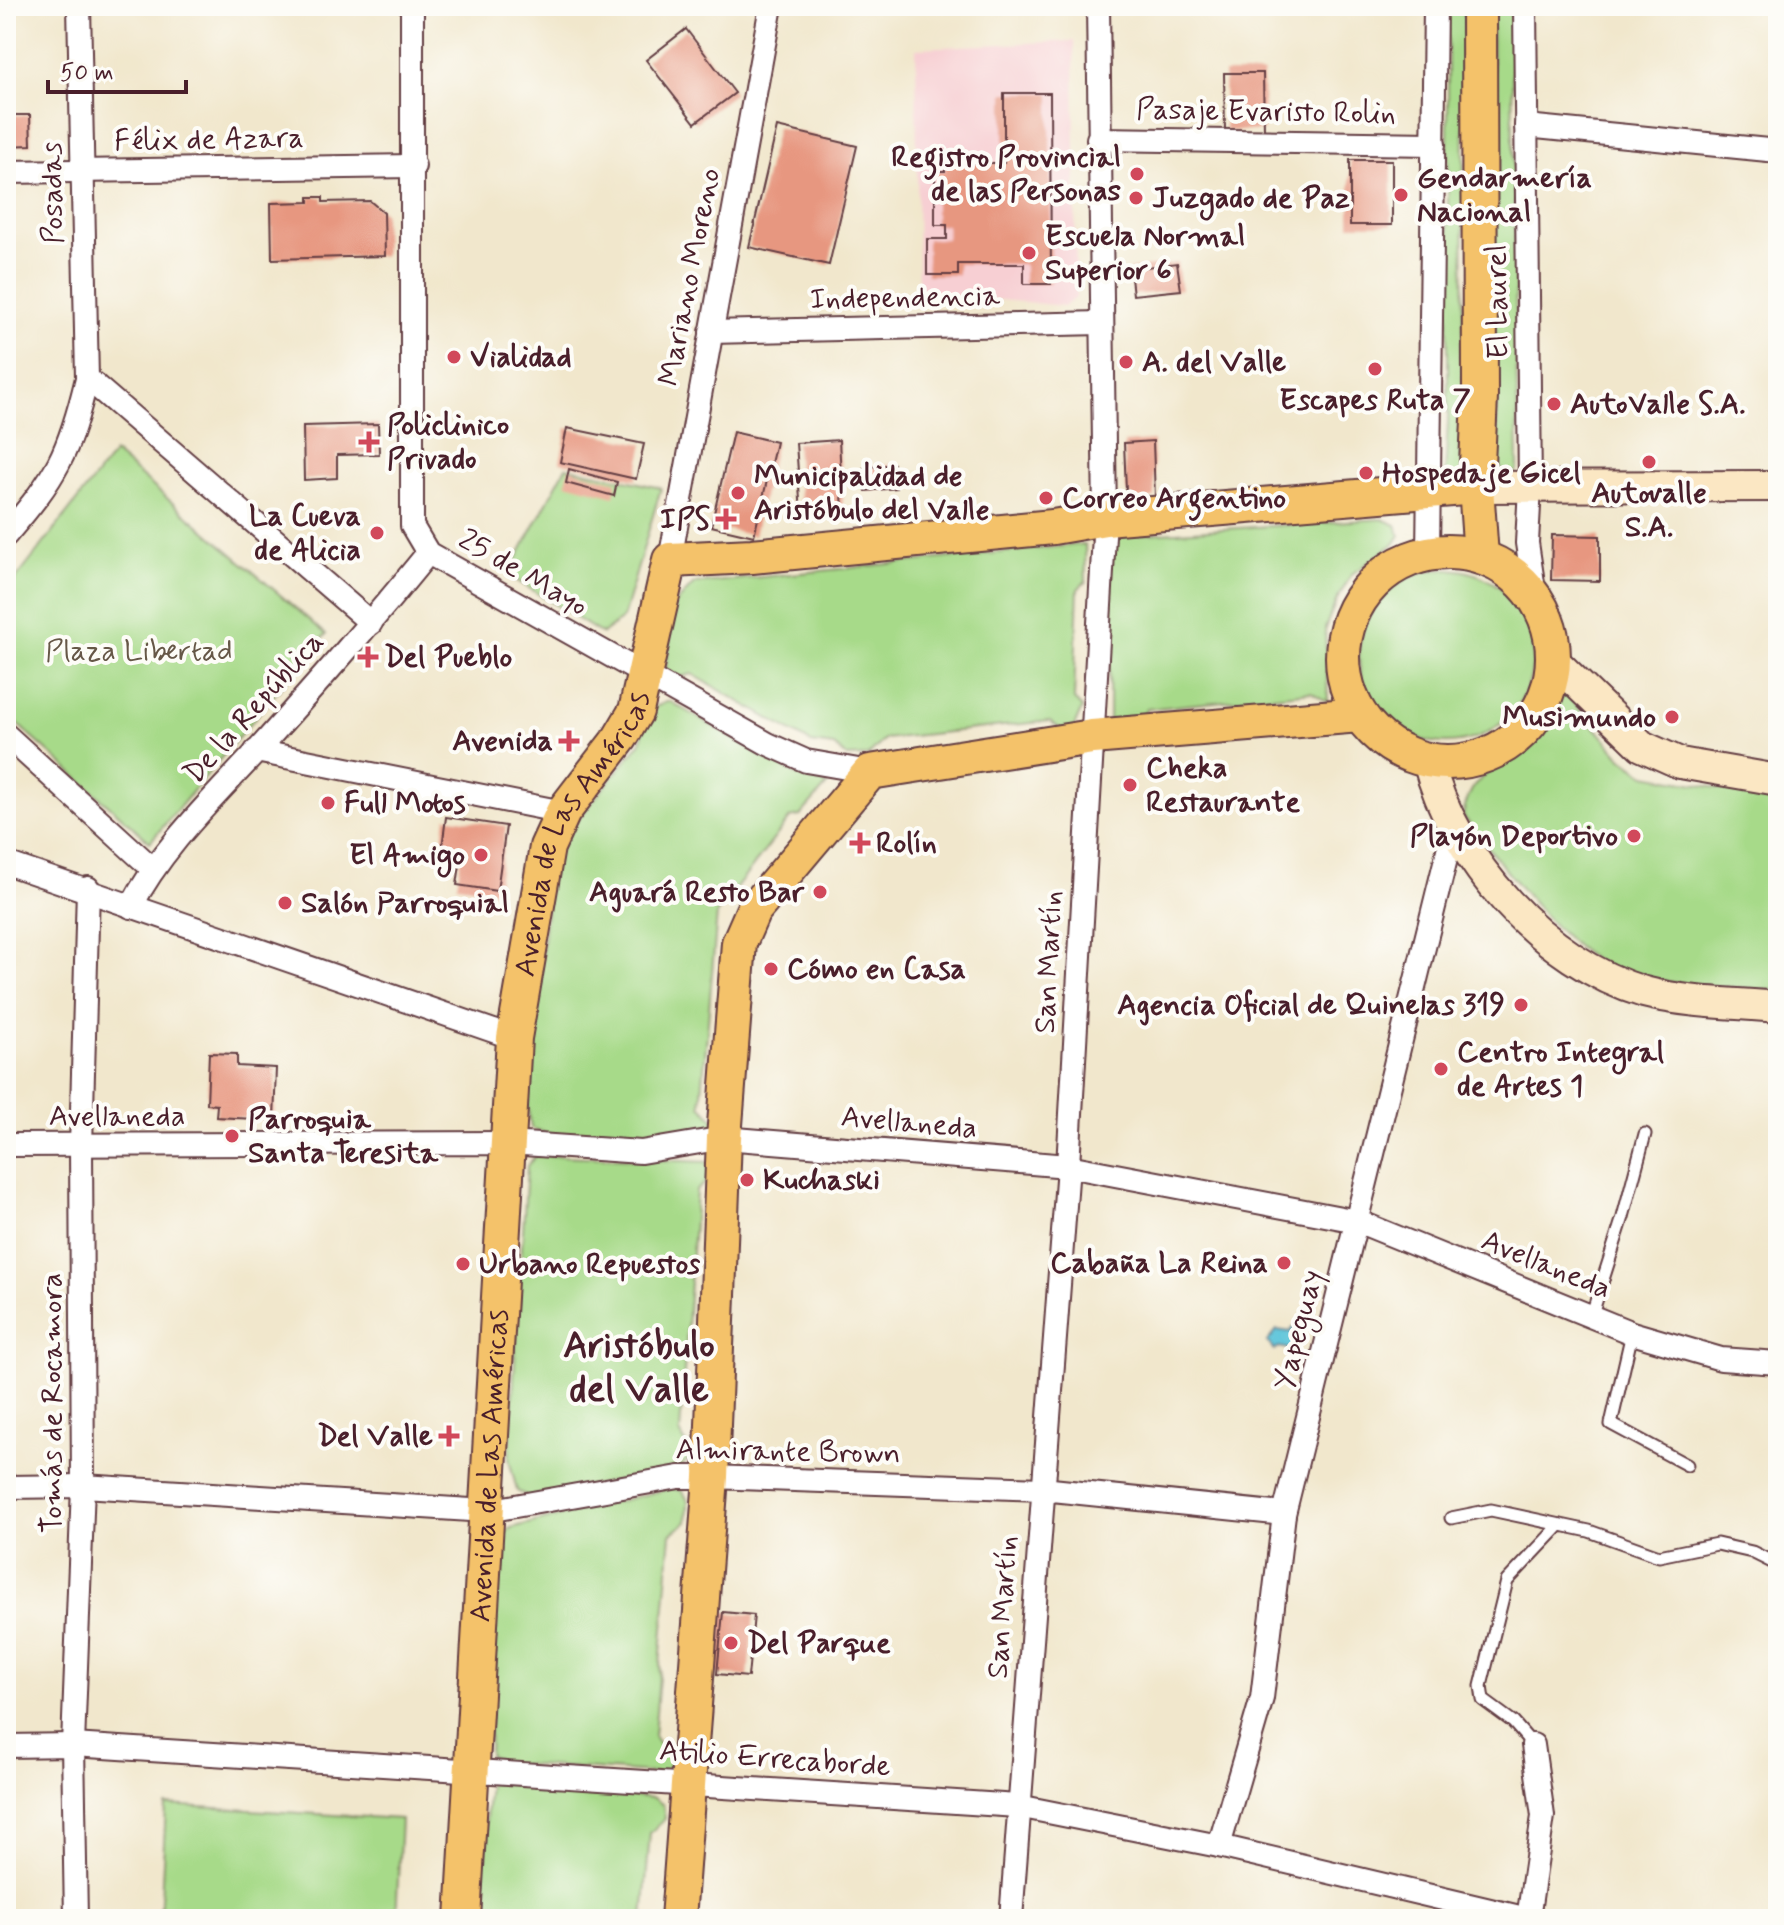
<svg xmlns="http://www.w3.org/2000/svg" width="1784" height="1925" font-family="Mynerve,sans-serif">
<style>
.built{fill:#f7cfd3}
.green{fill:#a7da89;stroke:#787c5a;stroke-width:2}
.water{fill:#5dc5da;stroke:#547282;stroke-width:2}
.building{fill:#e79780}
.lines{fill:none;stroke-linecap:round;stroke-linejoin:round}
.lane-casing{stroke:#633d43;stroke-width:15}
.street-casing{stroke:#633d43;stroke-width:26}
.secondary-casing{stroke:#633d43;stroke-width:34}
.primary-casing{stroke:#633d43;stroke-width:38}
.lane{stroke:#fff;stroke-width:11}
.street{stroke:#fff;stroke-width:22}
.secondary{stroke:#fbe7c3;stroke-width:30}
.primary{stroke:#f4c26a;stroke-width:34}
.poi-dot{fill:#d1495b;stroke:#fdfcf7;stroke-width:3}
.labels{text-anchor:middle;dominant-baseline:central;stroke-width:8;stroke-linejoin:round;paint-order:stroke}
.street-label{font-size:30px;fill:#4a1f2b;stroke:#fdfcf7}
.poi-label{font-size:30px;font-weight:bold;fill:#4a1f2b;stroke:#fdfcf7;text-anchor:start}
.park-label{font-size:30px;fill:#665747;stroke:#fdfcf7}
.district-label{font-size:38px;font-weight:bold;fill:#4a1f2b;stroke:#fdfcf7}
</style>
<rect width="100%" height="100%" fill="#fdfcf7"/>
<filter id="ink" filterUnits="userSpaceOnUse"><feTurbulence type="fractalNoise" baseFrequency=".0125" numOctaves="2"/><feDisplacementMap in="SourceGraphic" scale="16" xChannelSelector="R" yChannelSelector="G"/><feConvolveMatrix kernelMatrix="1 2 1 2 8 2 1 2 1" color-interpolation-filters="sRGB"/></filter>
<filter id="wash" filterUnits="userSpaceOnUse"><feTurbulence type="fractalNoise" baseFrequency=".006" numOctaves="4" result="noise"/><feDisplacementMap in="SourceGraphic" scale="32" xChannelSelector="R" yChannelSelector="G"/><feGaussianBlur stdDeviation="1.8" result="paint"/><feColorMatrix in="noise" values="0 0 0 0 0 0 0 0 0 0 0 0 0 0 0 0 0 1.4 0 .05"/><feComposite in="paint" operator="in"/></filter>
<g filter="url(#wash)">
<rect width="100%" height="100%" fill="#f1e7cc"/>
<path class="built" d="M1074 41 1076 298 1064 306 918 292 916 48Z"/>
<g class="green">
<path d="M1448 6H1464L1463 477 1445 475 1448 421Z"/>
<path d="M1492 6H1511L1518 469 1512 477 1500 468 1497 451Z"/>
<path d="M114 453 326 634 150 842 6 714V592Z"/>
<path d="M566 467 661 488 623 618 602 634 508 575Z"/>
<path d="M1382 519 1396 525 1400 535 1395 543 1352 574 1336 601 1325 628 1328 702 1311 692 1147 709 1139 722 1109 720 1110 552 1114 536Z"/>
<path d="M1085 544 1086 581 1078 589 1074 700 1082 708 1070 736 1050 721 885 739 868 756 847 757 834 746 811 743 692 674 673 679 665 675 674 605 694 584Z"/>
<circle cx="1446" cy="656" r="87"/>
<path d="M1562 689 1621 757 1646 775 1778 799V991C1723 986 1659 987 1607 966 1559 946 1498 858 1463 816 1470 773 1495 772 1524 747 1543 730 1554 712 1562 689Z"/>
<path d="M669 701 797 775 828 784 800 816 790 818 717 913 701 1105 715 1120 713 1132 690 1146 552 1135 531 1128 527 1103 551 861 558 844 641 742 648 710Z"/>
<path d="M536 1155 708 1162 710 1178 696 1191 680 1433 692 1455 679 1469 529 1497 517 1491 509 1459 527 1166Z"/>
<path d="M672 1488 683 1491 688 1501 687 1522 671 1534 654 1736 670 1760 667 1774 505 1763 489 1755 497 1539 511 1528Z"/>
<path d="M489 1782 654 1798 663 1805 665 1819 650 1833 643 1919H478Z"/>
<path d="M166 1805 401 1819 396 1919H160Z"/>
</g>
<path class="water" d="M1292 1327H1298L1294 1350 1279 1347 1275 1350 1267 1342 1277 1330 1291 1332Z"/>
<g id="blocks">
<g class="building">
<path d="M686 29 735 93 695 123 646 60Z"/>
<path d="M1224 73H1263L1264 131H1225Z"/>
<path d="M1004 93H1050L1051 284H1024V264H958V275H927V239H947V225H935V171H945V163H1004Z"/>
<path d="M6 115H30L31 145 6 146Z"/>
<path d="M777 127 857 146 829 265 749 247Z"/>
<rect x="1350" y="160" width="42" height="65"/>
<path d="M309 197H323V202L370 201 384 213 385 256 272 259 271 203 309 202Z"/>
<path d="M1177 263 1181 290 1133 295 1130 269Z"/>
<path d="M378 424 379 454 337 455V478L304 480 303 426Z"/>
<path d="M567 428 644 444 636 479 560 462Z"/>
<path d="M733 432 776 442 754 536 711 526Z"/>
<path d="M839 440 843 511 801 514 796 443Z"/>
<path d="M1153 441 1155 498 1134 499 1126 490 1124 443Z"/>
<path d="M894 464 896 488 866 491 863 468Z"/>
<path d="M569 469 617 482 614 496 566 483Z"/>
<path d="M1552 535 1600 536V581L1551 580Z"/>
<path d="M446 817 506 826 497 891 457 885 462 851 442 848Z"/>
<path d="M209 1053 237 1054V1066L276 1068 274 1120 216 1117 217 1105 207 1104Z"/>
<path d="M723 1612 754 1615 748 1677 717 1674Z"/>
</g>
</g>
</g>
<g filter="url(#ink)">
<use href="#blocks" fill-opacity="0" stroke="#633d43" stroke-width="2"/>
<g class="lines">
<defs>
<g id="lane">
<path d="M1591 1317 1623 1217 1645 1134"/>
<path d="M1632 1333 1611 1424 1687 1465"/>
<path d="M1451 1518 1491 1510 1589 1531 1659 1556 1717 1544 1752 1552 1778 1565"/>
<path d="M1533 1745 1513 1722 1483 1700 1481 1686 1507 1581 1560 1525"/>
</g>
<g id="street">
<path d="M412 6V526L428 553 768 744 806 761 870 772"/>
<path d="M1525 6 1530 487 1527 543 1535 596"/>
<path d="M1526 126 1778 151"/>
<path d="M1098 139 1434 144"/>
<path d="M6 172 414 166"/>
<path d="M711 332 1101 323"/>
<path d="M87 378 371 623"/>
<path d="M6 535C57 476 69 454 87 378L79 6"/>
<path d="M1428 553 1435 6"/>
<path d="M670 560 771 6"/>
<path d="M6 735 153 869"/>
<path d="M256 751 563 812"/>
<path d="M6 863 514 1038"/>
<path d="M131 907C162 847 212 800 257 751 315 686 373 621 428 553"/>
<path d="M6 1145 509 1143 641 1152 724 1138 1068 1166 1357 1221 1632 1333 1721 1359 1778 1363"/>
<path d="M6 1487 83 1486 487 1511 679 1477H711L1042 1489 1284 1514"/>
<path d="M6 1746 73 1745 1018 1806 1219 1846 1528 1919"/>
<path d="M1219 1846 1262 1698 1284 1514 1453 830"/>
<path d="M76 1919 73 1745 83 1486 81 1147 88 888"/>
<path d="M1011 1919 1068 1166 1105 518 1098 6"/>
<path d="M1528 1919 1543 1816 1533 1745"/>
</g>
<g id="secondary">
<path d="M1476 487 1778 486"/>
<path d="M1554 661 1642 746 1680 763 1778 780"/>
<path d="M1428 761C1453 860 1545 963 1644 992 1686 1003 1735 1003 1778 1007"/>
</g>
<g id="primary">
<path d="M1479 6 1480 397 1476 487 1481 556"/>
<circle cx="1448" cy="657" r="105"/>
<path id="s1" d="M463 1919 514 1038 547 847 563 812 620 738 636 711 670 560 752 556 1053 527 1105 518 1476 487"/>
<path d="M678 1919 711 1477 724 1138 739 943 753 911 870 772 1092 737 1360 715"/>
</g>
</defs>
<use href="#lane" class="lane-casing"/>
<use href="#street" class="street-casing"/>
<use href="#secondary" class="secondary-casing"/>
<use href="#primary" class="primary-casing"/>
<use href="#lane" class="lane"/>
<use href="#street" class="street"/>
<use href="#secondary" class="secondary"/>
<use href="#primary" class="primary"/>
</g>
</g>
<g class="poi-dot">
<circle cx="1137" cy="174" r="8"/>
<circle cx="1401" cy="195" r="8"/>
<circle cx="1136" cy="198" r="8"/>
<circle cx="1029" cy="253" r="8"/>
<circle cx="454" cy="357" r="8"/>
<circle cx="1126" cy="362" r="8"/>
<circle cx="1375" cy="369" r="8"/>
<circle cx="1554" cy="404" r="8"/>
<path d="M365 430h8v8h8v8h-8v8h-8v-8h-8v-8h8z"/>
<circle cx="1649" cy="462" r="8"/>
<circle cx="1366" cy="473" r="8"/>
<circle cx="738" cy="493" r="8"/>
<circle cx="1046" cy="498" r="8"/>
<path d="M722 507h8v8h8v8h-8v8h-8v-8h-8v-8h8z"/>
<circle cx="377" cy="533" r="8"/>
<path d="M364 645h8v8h8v8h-8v8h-8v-8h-8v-8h8z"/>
<circle cx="1672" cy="717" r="8"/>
<path d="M565 729h8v8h8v8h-8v8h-8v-8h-8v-8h8z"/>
<circle cx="1130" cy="785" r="8"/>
<circle cx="328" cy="803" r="8"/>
<circle cx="1634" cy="836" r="8"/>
<path d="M856 831h8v8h8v8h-8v8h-8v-8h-8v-8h8z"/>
<circle cx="481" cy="855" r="8"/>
<circle cx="820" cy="892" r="8"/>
<circle cx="285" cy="903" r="8"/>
<circle cx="771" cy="969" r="8"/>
<circle cx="1521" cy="1005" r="8"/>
<circle cx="1441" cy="1069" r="8"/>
<circle cx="232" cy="1136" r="8"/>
<circle cx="747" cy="1180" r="8"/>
<circle cx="1284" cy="1263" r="8"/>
<circle cx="463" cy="1264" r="8"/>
<path d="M445 1424h8v8h8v8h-8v8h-8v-8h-8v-8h8z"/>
<circle cx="731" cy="1643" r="8"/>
</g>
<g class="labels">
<g class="street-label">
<text transform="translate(1266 112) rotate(1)">Pasaje Evaristo Rolin</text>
<text transform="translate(209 140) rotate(-1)">Félix de Azara</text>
<text transform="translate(53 193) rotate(-91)">Posadas</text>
<text transform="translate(690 277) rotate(-79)">Mariano Moreno</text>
<text transform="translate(905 298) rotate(-1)">Independencia</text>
<text transform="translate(1498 302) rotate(-91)">El Laurel</text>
<text transform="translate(523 573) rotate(30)">25 de Mayo</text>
<text transform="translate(254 708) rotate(-48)">De la República</text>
<text stroke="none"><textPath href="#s1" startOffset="1102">Avenida de Las Américas</textPath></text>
<text transform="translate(1049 962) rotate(-87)">San Martín</text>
<text x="117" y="1116">Avellaneda</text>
<text transform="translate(909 1123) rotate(5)">Avellaneda</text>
<text transform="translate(1546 1265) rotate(22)">Avellaneda</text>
<text transform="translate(1299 1330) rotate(-76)">Yapeguay</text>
<text transform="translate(52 1403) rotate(-90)">Tomás de Rocamora</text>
<text transform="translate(788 1452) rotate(1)">Almirante Brown</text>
<text stroke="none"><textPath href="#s1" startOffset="454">Avenida de Las Américas</textPath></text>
<text transform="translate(1003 1607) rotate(-86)">San Martín</text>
<text transform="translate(775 1759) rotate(4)">Atilio Errecaborde</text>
</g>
<g class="poi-label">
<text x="1121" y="157" text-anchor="end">Registro Provincial<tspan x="1121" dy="34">de las Personas</tspan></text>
<text x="1417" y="178">Gendarmería<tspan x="1417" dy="34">Nacional</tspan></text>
<text x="1152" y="198">Juzgado de Paz</text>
<text x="1045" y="236">Escuela Normal<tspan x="1045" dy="34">Superior 6</tspan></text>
<text x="470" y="357">Vialidad</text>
<text x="1142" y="362">A. del Valle</text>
<text x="1375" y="400" text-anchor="middle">Escapes Ruta 7</text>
<text x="1570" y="404">AutoValle S.A.</text>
<text x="387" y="425">Policlinico<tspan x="387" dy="34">Privado</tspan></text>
<text x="1382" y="473">Hospedaje Gicel</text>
<text x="754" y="476">Municipalidad de<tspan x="754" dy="34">Aristóbulo del Valle</tspan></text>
<text x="1649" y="493" text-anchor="middle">Autovalle<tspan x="1649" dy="34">S.A.</tspan></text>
<text x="1062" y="498">Correo Argentino</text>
<text x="361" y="516" text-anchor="end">La Cueva<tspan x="361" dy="34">de Alicia</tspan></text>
<text x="710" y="519" text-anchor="end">IPS</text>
<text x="384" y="657">Del Pueblo</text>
<text x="1656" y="717" text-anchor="end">Musimundo</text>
<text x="553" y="741" text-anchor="end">Avenida</text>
<text x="1146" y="768">Cheka<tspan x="1146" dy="34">Restaurante</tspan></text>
<text x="344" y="803">Full Motos</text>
<text x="1618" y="836" text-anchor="end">Playón Deportivo</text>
<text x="876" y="843">Rolín</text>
<text x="465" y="855" text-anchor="end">El Amigo</text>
<text x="804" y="892" text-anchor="end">Aguará Resto Bar</text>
<text x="301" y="903">Salón Parroquial</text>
<text x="787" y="969">Cómo en Casa</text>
<text x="1505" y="1005" text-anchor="end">Agencia Oficial de Quinelas 319</text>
<text x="1457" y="1052">Centro Integral<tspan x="1457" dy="34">de Artes 1</tspan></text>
<text x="248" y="1119">Parroquia<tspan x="248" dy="34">Santa Teresita</tspan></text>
<text x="763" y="1180">Kuchaski</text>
<text x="1268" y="1263" text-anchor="end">Cabaña La Reina</text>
<text x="479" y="1264">Urbano Repuestos</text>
<text x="433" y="1436" text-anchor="end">Del Valle</text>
<text x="747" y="1643">Del Parque</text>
</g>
<g class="park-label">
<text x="139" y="651">Plaza Libertad</text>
</g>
<g class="district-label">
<text x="639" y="1346">Aristóbulo<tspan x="639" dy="44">del Valle</tspan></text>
</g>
</g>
<rect width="1784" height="1925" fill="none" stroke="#fdfcf7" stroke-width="32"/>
<path d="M48 80v12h138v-12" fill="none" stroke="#4a1f2b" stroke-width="4"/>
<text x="60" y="80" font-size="24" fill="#4a1f2b" stroke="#fdfcf7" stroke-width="6" paint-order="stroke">50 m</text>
</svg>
